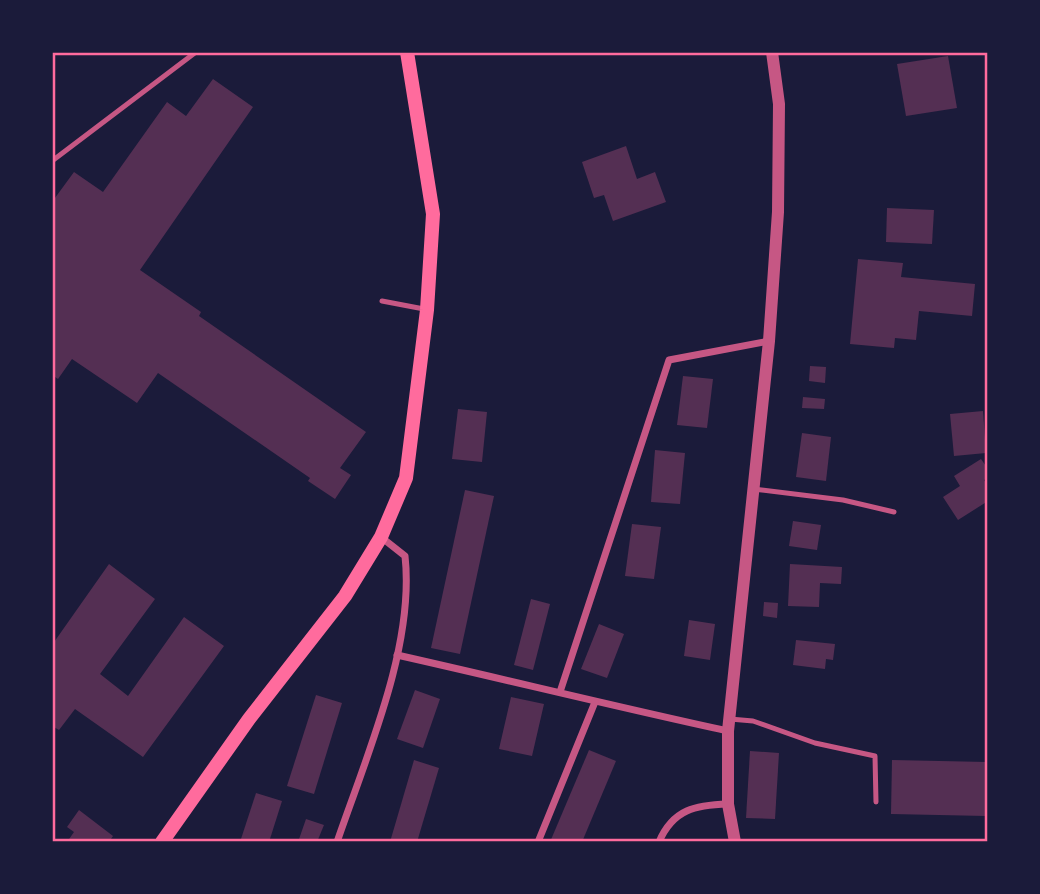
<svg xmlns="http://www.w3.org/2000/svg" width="1040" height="894" font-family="Inter,sans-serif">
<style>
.building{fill:#542f53}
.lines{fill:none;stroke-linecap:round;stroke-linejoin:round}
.service{stroke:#c65784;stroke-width:5}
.minor{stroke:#c65784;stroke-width:7}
.tertiary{stroke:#c65784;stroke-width:12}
.secondary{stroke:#ff6b9d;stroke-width:14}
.neatline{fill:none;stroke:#ff6b9d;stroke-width:2.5}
</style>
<rect width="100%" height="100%" fill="#1b1b3a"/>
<g class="building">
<path d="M948 56 957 108 906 116 897 64Z"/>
<path d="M213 79 253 107 140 270 201 312 199 316 366 432 340 468 351 475 335 499 308 481 310 478 158 373 137 403 72 359 58 379 52 375V202L74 172 103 192 167 102 186 116Z"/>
<path d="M626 146 637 179 655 172 666 202 613 221 604 195 594 198 582 162Z"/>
<path d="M887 208 934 210 932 244 886 242Z"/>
<path d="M858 259 903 263 901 277 975 284 972 316 919 311 916 340 895 338 894 348 850 344Z"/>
<path d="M810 366 826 367 825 383 809 381Z"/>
<path d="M683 376 713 379 707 428 677 425Z"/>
<path d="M803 397 825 399 824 409 802 408Z"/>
<path d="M458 409 487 412 482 462 452 459Z"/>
<path d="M983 411 986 453 954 456 950 414Z"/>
<path d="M802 433 831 437 826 481 796 477Z"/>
<path d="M655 450 685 453 680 504 651 502Z"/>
<path d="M981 459 988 469V478L984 480 988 486V501L958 520 943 497 960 486 954 476Z"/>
<path d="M465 490 494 496 460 654 431 648Z"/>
<path d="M793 521 821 525 817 550 789 546Z"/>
<path d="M632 524 661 527 654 579 625 576Z"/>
<path d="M109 564 155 599 100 674 128 696 184 617 224 646 143 757 75 709 59 730 52 726V645Z"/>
<path d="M790 564 842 567 841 584 820 583 819 607 788 606Z"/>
<path d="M531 599 550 604 533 670 514 665Z"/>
<path d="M764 602 778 603 777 618 763 616Z"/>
<path d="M689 620 715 624 710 660 684 656Z"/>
<path d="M599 624 624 634 607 678 581 669Z"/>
<path d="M796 640 835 644 833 660 826 659 825 669 793 665Z"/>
<path d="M415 690 440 699 423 748 397 739Z"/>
<path d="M316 695 342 703 314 794 287 786Z"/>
<path d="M511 697 544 704 532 756 499 749Z"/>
<path d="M589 750 616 761 582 842H550Z"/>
<path d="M750 751 779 753 775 819 746 818Z"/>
<path d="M414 760 439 768 417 842H390Z"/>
<path d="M892 760 987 762 986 816 891 814Z"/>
<path d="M256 793 282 801 269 842H240Z"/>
<path d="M79 810 113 836 109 842H67L74 832 67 827Z"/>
<path d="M306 819 324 825 317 842H298Z"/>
</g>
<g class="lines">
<g class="service">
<path d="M52 161 196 52"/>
<path d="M382 301 424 309"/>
<path d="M753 489 843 500 894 512"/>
<path d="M730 719 753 721 815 743 875 756 876 802"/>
</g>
<g class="minor">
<path d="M397 655C508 680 617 707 728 731"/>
<path d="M560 692 669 360 769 341"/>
<path d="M337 842C366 757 415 646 405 556L381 537"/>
<path d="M538 842 595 702"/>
<path d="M659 842C673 809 696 805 728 804"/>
</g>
<path class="tertiary" d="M735 842 728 804V731L769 341 778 212 779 104 772 52"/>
<path class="secondary" d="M162 842 249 719 345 596 381 537 406 478 427 310 433 214 407 52"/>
</g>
<rect width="1040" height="894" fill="none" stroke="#1b1b3a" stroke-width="108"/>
<rect x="54" y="54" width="932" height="786" class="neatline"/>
</svg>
